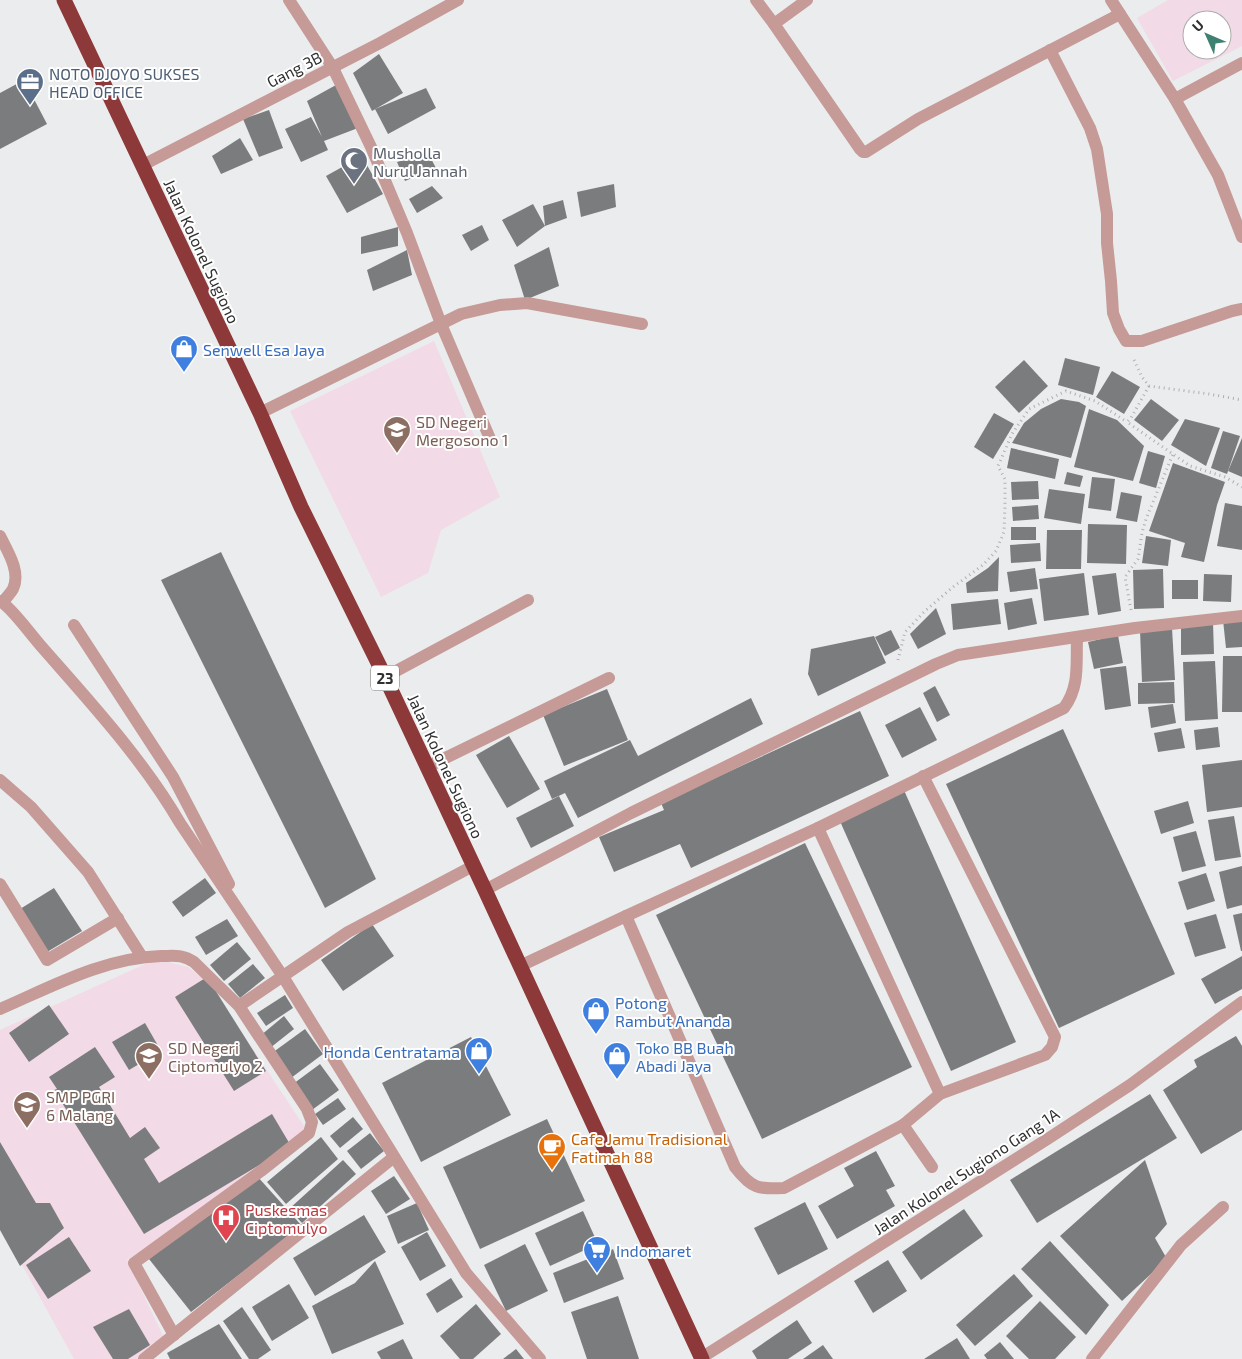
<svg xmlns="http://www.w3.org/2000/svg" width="1242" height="1359" font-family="'Exo 2',sans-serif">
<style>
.education{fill:#f2dae6;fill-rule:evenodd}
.building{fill:#7b7c7d}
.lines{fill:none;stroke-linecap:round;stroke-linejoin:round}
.path{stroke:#afafb0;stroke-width:3;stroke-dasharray:1 4;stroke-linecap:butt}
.lane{stroke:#c59a97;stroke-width:12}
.street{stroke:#c59a97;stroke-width:12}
.highway{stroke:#8e3939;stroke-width:15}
.labels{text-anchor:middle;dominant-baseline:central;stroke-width:4;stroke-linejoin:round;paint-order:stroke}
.shield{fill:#fff;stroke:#6f6f6f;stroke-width:1}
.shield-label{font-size:15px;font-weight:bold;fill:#313131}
.street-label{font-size:16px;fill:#313131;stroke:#fff}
.service-label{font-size:16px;fill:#4e5e75;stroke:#fff;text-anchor:start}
.worship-label{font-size:16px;fill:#5b616d;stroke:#fff;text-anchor:start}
.shop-label{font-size:16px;fill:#366cbe;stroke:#fff;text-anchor:start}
.education-label{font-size:16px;fill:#785e54;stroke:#fff;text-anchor:start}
.food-label{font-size:16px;fill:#c56008;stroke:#fff;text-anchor:start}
.health-label{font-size:16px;fill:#be3a42;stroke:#fff;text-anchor:start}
</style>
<rect width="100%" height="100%" fill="#ebeced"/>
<g class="education">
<path d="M1168 0H1242V46L1173 81 1137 18ZM1192 20H1222V50H1192Z"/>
<path d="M434 341 500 497 441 530 428 573 381 597 290 411Z"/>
<path d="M156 959 188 967 209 983 304 1126 305 1140 127 1260 165 1340 140 1359H74L0 1225V1030Z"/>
</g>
<g class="building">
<path d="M379 54 403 93 372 111 353 73Z"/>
<path d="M24 80 47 124 0 149V93Z"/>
<path d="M336 85 358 128 324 141 328 150 301 162 285 129 311 117 322 137 307 101Z"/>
<path d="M426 88 436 108 388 134 375 109Z"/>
<path d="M269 110 283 148 259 157 243 119Z"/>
<path d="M240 138 253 160 221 174 212 156Z"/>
<path d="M428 153 436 168 405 181 397 162Z"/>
<path d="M362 156 383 194 347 213 326 176Z"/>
<path d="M614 184 616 207 581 217 577 192Z"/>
<path d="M432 186 443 198 417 213 409 199Z"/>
<path d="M563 200 567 218 545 226 517 247 502 220 533 204 545 226 543 206Z"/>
<path d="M482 225 489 240 471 251 462 235Z"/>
<path d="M398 227V246L361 254V237Z"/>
<path d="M549 247 559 286 525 300 514 265Z"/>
<path d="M407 250 412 275 373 291 367 270Z"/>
<path d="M1065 358 1100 367 1093 395 1058 385Z"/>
<path d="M1024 360 1048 386 1019 413 995 387Z"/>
<path d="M1112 371 1140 387 1124 414 1096 397Z"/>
<path d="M1061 399 1079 402 1086 406 1071 458 1012 443 1024 423 1041 409Z"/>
<path d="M1151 399 1179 420 1162 441 1134 420Z"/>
<path d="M1089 409 1117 420 1144 446 1133 481 1074 467Z"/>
<path d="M994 413 1014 424 993 459 974 447Z"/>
<path d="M1185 419 1220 428 1206 466 1171 445Z"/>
<path d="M1223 431 1240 436 1227 474 1211 468Z"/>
<path d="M1242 438V477L1228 471Z"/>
<path d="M1011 448 1059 459 1055 479 1007 468Z"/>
<path d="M1148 451 1165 456 1156 488 1139 483Z"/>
<path d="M1173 463 1225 482 1217 505 1204 562 1181 557 1185 543 1149 531Z"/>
<path d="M1067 472 1083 476 1080 487 1064 484Z"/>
<path d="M1092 477 1115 479 1111 511 1088 508Z"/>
<path d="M1038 481 1039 499 1012 500 1011 482Z"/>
<path d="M1049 489 1085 494 1081 524 1044 518Z"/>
<path d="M1121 492 1142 496 1137 522 1116 518Z"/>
<path d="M1225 503 1242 506V550L1217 546Z"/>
<path d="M1038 505 1039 519 1013 521 1012 507Z"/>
<path d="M1088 524 1127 525 1126 564 1087 563Z"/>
<rect x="1011" y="527" width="25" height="13"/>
<path d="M1047 530H1082L1081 569H1046Z"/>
<path d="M1146 536 1171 540 1168 566 1142 563Z"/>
<path d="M1040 543 1041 561 1011 563 1010 545Z"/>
<path d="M221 552 376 879 325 908 161 580Z"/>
<path d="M999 557 998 591 967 593 966 583 988 568Z"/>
<path d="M1035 568 1038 589 1010 592 1007 572Z"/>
<path d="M1163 569 1164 608 1134 609 1133 570Z"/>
<path d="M1084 573 1089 615 1044 621 1039 579Z"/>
<path d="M1116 573 1121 611 1098 615 1092 576Z"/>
<path d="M1204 574 1232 575 1231 602 1203 601Z"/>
<rect x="1172" y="580" width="26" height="19"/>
<path d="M1032 598 1037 624 1008 630 1004 603Z"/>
<path d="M998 599 1001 624 953 630 951 604Z"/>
<path d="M936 608 946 634 918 649 910 634Z"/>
<path d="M1242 618V647L1226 648 1223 620Z"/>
<path d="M1213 623 1214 654 1181 655V624Z"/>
<path d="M1172 628 1175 680 1142 682 1140 630Z"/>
<path d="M891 630 900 648 885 656 875 637Z"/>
<path d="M1118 635 1123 663 1094 669 1088 642Z"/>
<path d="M874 636 886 663 818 696 808 674 811 649Z"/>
<path d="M1223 656H1242V712H1222Z"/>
<path d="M1215 661 1218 719 1185 721 1183 662Z"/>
<path d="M1126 666 1131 706 1105 710 1100 669Z"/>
<path d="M1174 682 1175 703 1138 704V683Z"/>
<path d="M935 686 950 715 937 722 923 693Z"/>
<path d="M607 689 628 740 564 766 543 715Z"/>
<path d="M751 698 763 724 578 818 565 793 552 799 544 781 630 740 638 756Z"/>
<path d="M1173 704 1176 723 1151 728 1148 707Z"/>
<path d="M920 707 937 740 902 758 885 725Z"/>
<path d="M860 711 889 776 691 868 680 844 614 872 599 837 664 810 661 803Z"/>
<path d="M1218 727 1220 747 1196 750 1194 730Z"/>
<path d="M1181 728 1185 748 1158 752 1154 733Z"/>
<path d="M1063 729 1175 974 1059 1028 946 784Z"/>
<path d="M509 736 540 789 507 808 476 755Z"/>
<path d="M1242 760V807L1207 812 1202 765Z"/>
<path d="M903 788 1016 1042 951 1071 839 819Z"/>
<path d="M559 796 574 826 531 848 516 818Z"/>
<path d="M1188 801 1194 823 1161 834 1154 811Z"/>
<path d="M1234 816 1241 857 1215 861 1208 820Z"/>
<path d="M1196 831 1206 866 1182 872 1173 837Z"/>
<path d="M805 843 912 1067 762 1139 656 915Z"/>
<path d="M1242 866V905L1227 909 1219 872Z"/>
<path d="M1206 873 1215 901 1187 910 1178 882Z"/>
<path d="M205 878 216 893 183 917 172 902Z"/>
<path d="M54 888 82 931 47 952 20 909Z"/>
<path d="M1242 913V951H1241L1233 915Z"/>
<path d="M1216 914 1226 948 1195 957 1184 923Z"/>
<path d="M227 919 238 936 206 955 195 937Z"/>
<path d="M372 924 394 956 343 991 321 960Z"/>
<path d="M237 942 251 959 224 981 210 965Z"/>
<path d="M1242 956V989L1215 1004 1201 979Z"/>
<path d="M253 964 265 978 240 998 228 984Z"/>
<path d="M207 977 266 1071 234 1091 175 997Z"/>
<path d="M285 995 293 1008 266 1026 257 1013Z"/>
<path d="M49 1005 69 1034 29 1062 9 1033Z"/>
<path d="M284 1016 294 1029 270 1048 260 1036Z"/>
<path d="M145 1023 161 1051 129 1070 112 1042Z"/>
<path d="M305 1029 323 1054 291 1078 272 1053Z"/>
<path d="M1236 1036 1242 1046V1130L1201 1154 1163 1090 1197 1067 1194 1060Z"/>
<path d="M471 1037 511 1115 421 1162 382 1083Z"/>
<path d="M95 1047 115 1077 99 1087 130 1138 145 1127 160 1148 144 1159 159 1183 272 1114 291 1146 144 1234 54 1090 57 1089 49 1077Z"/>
<path d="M320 1064 339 1090 312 1110 293 1084Z"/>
<path d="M1150 1094 1177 1138 1037 1223 1010 1180Z"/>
<path d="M338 1098 346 1109 323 1125 315 1114Z"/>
<path d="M353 1117 363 1129 340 1148 330 1136Z"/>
<path d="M547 1119 585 1201 480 1249 443 1167Z"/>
<path d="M370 1133 384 1151 361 1169 347 1151Z"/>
<path d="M321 1137 338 1159 286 1204 267 1182Z"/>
<path d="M0 1142 36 1203H50L64 1228 20 1266 0 1230Z"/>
<path d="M876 1151 895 1186 886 1190 895 1206 837 1239 818 1206 854 1186 844 1168Z"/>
<path d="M343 1160 356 1174 302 1223 289 1209Z"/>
<path d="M1145 1160 1167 1224 1155 1238 1167 1259 1122 1301 1060 1236Z"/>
<path d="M257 1176 302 1226 191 1312 149 1259Z"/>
<path d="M394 1176 410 1199 386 1214 371 1191Z"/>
<path d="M805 1202 828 1249 778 1275 754 1228Z"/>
<path d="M417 1203 429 1230 398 1244 387 1216Z"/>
<path d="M964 1209 983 1236 921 1280 902 1252Z"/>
<path d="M583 1211 598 1244 550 1266 535 1233Z"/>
<path d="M364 1215 386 1252 315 1296 293 1258Z"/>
<path d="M427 1232 446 1266 420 1281 401 1247Z"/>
<path d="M69 1237 91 1271 48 1299 26 1265Z"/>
<path d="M1050 1241 1109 1305 1086 1335 1021 1269Z"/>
<path d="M525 1244 548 1291 506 1311 484 1265Z"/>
<path d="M613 1249 624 1279 564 1303 553 1273Z"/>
<path d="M888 1260 907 1291 873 1313 854 1281Z"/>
<path d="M375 1261 404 1324 332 1354 312 1306 355 1283Z"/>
<path d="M1014 1274 1033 1296 975 1346 956 1325Z"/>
<path d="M451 1278 463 1297 437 1313 426 1294Z"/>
<path d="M289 1284 309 1318 272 1341 252 1307Z"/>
<path d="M618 1296 639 1359H587L571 1312Z"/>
<path d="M1040 1301 1076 1337 1055 1359H1029L1006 1336Z"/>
<path d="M476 1304 501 1334 473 1359H460L440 1336Z"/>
<path d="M242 1307 271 1350 258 1359H249L223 1321Z"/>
<path d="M129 1309 150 1345 128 1359H113L93 1327Z"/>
<path d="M797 1320 812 1343 788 1359H757L752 1351Z"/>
<path d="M219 1324 242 1359H170L167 1353Z"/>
<path d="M957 1338 970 1359H924Z"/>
<path d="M403 1339 413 1359H381L377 1352Z"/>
<path d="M1000 1342 1014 1359H987L984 1355Z"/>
<path d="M823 1345 833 1359H803Z"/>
<path d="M516 1349 524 1359H503Z"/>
</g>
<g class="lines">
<g class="path">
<path d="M1134 360 1142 377 1149 386 1209 394 1242 400"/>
<path d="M1149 386 1131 418 1127 422 1190 466 1225 477 1242 487"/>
<path d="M1131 610 1125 577 1138 559 1142 533 1146 519 1173 454"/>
<path d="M898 660 905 632 925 611 953 587 983 565 996 551 1004 532 1005 505V479L998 466 1012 434 1029 409 1066 391 1095 401 1127 422"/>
</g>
<g class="lane">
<path d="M818 828 940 1094"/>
<path d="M626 916 818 828 1064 708C1080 686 1076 664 1077 638"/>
<path d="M520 966 626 916 735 1167C752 1189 758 1189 784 1188L903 1125 940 1094 1045 1055 1052 1047 1055 1037 923 776"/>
<path d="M903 1125 932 1167"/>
</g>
<g class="street">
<path d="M289 0 333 68 371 147 407 233 441 324 491 441"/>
<path d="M756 0 774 24"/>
<path d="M807 0 774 24 860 149 863 152H866L918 119 1120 14"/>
<path d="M1111 0 1175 99 1218 175 1242 237"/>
<path d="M1050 50 1090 128 1097 149 1107 214V243L1111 281 1113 313 1119 329 1126 341H1142L1232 311 1242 309"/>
<path d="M1175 99 1242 63"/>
<path d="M143 165 380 43 458 0"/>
<path d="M260 413 461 314 500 305 527 303 642 324"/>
<path d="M0 536C8 552 21 572 13 589 10 594 6 598 3 602"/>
<path d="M0 601C12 608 31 635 41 646 90 702 142 758 180 823L282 975 466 1273 540 1359"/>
<path d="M74 625 173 777 229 884"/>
<path d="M385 677 528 600"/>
<path d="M427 767 609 678"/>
<path d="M0 780 31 807 88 872 142 957"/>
<path d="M0 884 47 960 118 918"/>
<path d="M485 890 631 813 936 664 958 655 1135 628 1242 616"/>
<path d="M239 1006 348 932 473 866"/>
<path d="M0 1009C51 987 103 958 161 956 174 956 182 954 194 962L239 1006 307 1109 312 1122 309 1133 261 1171 134 1263 174 1335"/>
<path d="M701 1358 1049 1138 1130 1085 1242 1002"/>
<path d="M144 1359 394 1157"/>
<path d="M1092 1359 1181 1245 1223 1207"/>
</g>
<path class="highway" d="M64 0 260 413 301 507 385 677 485 890 702 1359"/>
</g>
<defs>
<symbol id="office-pin" viewBox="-11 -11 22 30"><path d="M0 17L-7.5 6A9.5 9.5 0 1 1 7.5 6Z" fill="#5c6f8a" stroke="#fff"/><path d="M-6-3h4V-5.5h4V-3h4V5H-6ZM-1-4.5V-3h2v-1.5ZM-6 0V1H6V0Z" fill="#fff"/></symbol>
<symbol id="mosque-pin" viewBox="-11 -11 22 30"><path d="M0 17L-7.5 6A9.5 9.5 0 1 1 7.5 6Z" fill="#6b7280" stroke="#fff"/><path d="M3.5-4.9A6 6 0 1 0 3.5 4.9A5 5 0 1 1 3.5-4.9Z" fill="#fff"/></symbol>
<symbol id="shop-pin" viewBox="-11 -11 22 30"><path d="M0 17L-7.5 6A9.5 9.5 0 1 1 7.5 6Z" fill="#3f7fe0" stroke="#fff"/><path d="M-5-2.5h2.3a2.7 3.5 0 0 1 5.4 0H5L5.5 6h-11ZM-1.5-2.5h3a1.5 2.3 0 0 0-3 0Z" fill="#fff"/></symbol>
<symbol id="school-pin" viewBox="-11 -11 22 30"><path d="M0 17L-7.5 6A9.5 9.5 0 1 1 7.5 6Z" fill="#8d6e63" stroke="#fff"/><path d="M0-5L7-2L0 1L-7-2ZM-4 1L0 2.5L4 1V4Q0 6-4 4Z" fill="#fff"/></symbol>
<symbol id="cafe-pin" viewBox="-11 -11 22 30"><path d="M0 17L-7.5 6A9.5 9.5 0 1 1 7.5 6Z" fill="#e8710a" stroke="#fff"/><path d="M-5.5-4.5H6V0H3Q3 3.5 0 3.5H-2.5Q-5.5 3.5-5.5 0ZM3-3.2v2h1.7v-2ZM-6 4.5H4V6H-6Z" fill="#fff"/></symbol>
<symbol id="hospital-pin" viewBox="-11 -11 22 30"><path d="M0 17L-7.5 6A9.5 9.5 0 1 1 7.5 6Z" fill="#e0444e" stroke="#fff"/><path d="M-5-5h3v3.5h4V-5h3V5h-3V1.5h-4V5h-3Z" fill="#fff"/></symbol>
<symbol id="supermarket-pin" viewBox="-11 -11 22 30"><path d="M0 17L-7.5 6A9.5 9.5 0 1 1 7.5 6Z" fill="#3f7fe0" stroke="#fff"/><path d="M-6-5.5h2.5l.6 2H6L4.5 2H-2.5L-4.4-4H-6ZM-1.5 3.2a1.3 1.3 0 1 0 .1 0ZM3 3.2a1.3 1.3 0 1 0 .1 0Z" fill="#fff"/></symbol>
</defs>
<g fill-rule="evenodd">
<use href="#office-pin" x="14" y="66" width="32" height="43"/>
<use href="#mosque-pin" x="338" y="145" width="32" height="43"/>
<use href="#shop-pin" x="168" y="333" width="32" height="43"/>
<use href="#school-pin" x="381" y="414" width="32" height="43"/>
<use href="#shop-pin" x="580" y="995" width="32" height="43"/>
<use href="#shop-pin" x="463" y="1035" width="32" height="43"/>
<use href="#school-pin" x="133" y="1040" width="32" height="43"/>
<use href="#shop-pin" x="601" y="1040" width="32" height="43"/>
<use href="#school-pin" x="11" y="1089" width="32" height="43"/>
<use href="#cafe-pin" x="536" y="1131" width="32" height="43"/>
<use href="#hospital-pin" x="210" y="1202" width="32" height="43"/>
<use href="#supermarket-pin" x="581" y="1234" width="32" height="43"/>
</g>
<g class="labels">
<rect class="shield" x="371" y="665.5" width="28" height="25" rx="4"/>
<g class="shield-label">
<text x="385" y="678">23</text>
</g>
<g class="street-label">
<text transform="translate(294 69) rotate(-27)">Gang 3B</text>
<text transform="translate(202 251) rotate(65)">Jalan Kolonel Sugiono</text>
<text transform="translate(446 766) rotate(65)">Jalan Kolonel Sugiono</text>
<text transform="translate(966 1171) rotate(-33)">Jalan Kolonel Sugiono Gang 1A</text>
</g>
<g class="service-label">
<text x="49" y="73">NOTO DJOYO SUKSES<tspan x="49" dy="18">HEAD OFFICE</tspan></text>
</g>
<g class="worship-label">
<text x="373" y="152">Musholla<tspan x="373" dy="18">Nurul Jannah</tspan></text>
</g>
<g class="shop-label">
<text x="203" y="349">Senwell Esa Jaya</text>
<text x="615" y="1002">Potong<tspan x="615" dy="18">Rambut Ananda</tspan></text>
<text x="636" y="1047">Toko BB Buah<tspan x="636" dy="18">Abadi Jaya</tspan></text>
<text x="460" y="1051" text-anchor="end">Honda Centratama</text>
<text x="616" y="1250">Indomaret</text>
</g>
<g class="education-label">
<text x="416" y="421">SD Negeri<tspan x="416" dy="18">Mergosono 1</tspan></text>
<text x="168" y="1047">SD Negeri<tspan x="168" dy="18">Ciptomulyo 2</tspan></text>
<text x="46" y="1096">SMP PGRI<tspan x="46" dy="18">6 Malang</tspan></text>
</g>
<g class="food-label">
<text x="571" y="1138">Cafe Jamu Tradisional<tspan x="571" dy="18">Fatimah 88</tspan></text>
</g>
<g class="health-label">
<text x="245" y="1209">Puskesmas<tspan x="245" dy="18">Ciptomulyo</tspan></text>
</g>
</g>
<g transform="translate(1207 35) rotate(315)"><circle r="24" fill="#ffffff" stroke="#adadad"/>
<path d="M0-4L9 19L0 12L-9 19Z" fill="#3f8171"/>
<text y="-8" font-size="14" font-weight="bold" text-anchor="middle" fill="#313131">U</text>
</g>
</svg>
